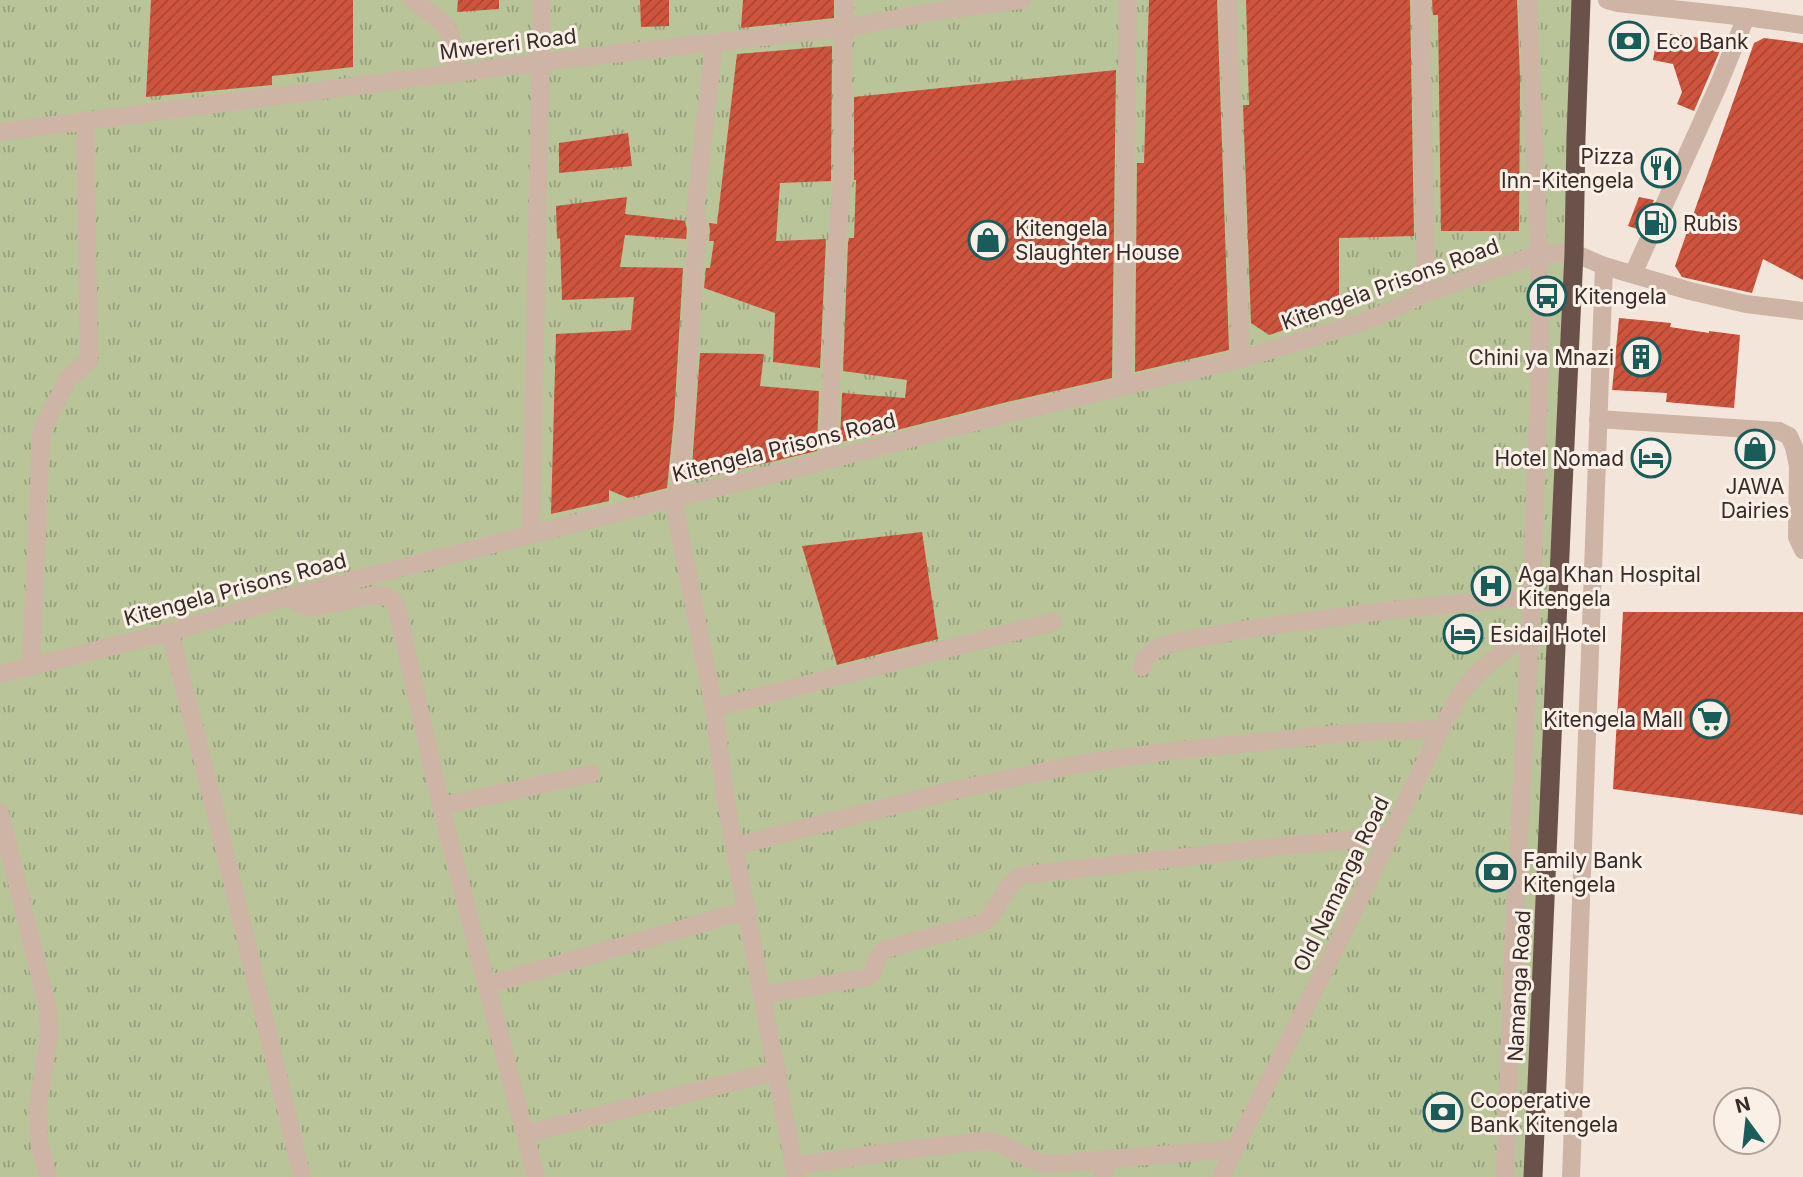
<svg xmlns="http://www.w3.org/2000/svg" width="1803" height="1177" font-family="Inter,sans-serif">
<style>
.park{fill:url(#park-tufts)}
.building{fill:url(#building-hatch)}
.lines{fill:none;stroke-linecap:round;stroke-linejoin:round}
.minor{stroke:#cdb4a5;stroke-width:18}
.tertiary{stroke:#cdb4a5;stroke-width:18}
.trunk{stroke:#6a524a;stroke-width:19}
.labels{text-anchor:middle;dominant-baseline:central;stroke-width:6;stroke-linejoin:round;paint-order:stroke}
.poi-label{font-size:21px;fill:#382b27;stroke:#fbf0e7;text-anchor:start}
.street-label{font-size:21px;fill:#382b27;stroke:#fbf0e7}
</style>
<defs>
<pattern id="park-tufts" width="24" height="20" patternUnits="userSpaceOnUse" patternTransform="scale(1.75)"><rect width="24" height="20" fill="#b9c499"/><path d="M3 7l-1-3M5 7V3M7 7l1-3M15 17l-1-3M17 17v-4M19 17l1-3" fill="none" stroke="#979f7d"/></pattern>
<pattern id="building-hatch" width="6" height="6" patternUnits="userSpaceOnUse" patternTransform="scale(1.75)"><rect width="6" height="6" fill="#cf543d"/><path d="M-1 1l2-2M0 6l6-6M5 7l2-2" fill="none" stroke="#a94633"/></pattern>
</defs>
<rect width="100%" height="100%" fill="#f4e5da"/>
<path class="park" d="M0 0H1581L1533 1177H0Z"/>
<g class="building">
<path d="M151 0H353V67L272 76V85L146 97Z"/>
<path d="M458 0H499V9L457 12Z"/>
<path d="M640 0H669V26L641 27Z"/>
<path d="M743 0H834V18L741 28Z"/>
<path d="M1149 0H1217L1229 350 1135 372 1137 163H1144Z"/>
<path d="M1246 0H1410L1414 236 1339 238V311L1269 335 1251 323 1243 105H1249Z"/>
<path d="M1432 0H1517L1520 79 1519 231H1441L1438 15H1433Z"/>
<path d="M1658 32 1715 40 1722 46 1694 111 1677 104 1682 92 1673 64 1653 60Z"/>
<path d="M1764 38 1803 43V280L1763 259 1752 293 1682 277 1675 266 1754 43Z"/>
<path d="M832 46 831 181 780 183 776 241 826 239 820 368 773 362 775 313 704 288 706 268H710L714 241H709L710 231 709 223 717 224 737 54Z"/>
<path d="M1116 70 1112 378 1007 402 893 431 840 442 842 393 905 398 907 380 843 371 848 243 849 238H854L856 180H854V97Z"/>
<path d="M628 133 632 166 559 173V143Z"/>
<path d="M627 197 625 214 685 221 687 230 686 239 625 235 620 267 683 268 674 419 667 488 628 498 609 490V501L551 514 556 334 631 330 634 297 562 300 560 238 557 239 556 206Z"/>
<path d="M1639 197 1654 200 1640 230 1628 226Z"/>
<path d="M1619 318 1671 323 1670 327 1709 333V331L1740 335 1734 408 1666 402 1667 393 1612 390Z"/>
<path d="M700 353 764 354 760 386 819 391 817 451 691 481Z"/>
<path d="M922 532 938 639 837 665 802 546Z"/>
<path d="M1623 612H1803V815L1613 789Z"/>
</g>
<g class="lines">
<g class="minor">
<path d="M413 0 444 24 450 33 454 48V74"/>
<path d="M1228 0 1241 359"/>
<path d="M1421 0 1426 293"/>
<path d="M1607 0 1618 3 1746 17 1803 25"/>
<path d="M0 132 541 62 845 28 938 11 1022 0"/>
<path d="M1604 266 1690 291 1746 304 1803 311"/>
<path d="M1633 274 1718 86 1746 17"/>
<path d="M1123 387 1128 0"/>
<path d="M1598 419 1779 431 1789 436 1794 447 1798 466 1797 537 1803 550"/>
<path d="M828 459 837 242 843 169V50L845 28V0"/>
<path d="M678 497 685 420 695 256 699 230 695 212 714 43"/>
<path d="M673 498 714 708 726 802 796 1177"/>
<path d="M531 534 542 0"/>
<path d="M291 596 299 604 309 608 376 595C387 596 392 598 397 608L441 806 536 1177"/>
<path d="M170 632 218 822 302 1177"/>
<path d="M31 666 41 439 44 425 68 379 89 360 85 120"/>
<path d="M1142 667 1145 659 1152 652 1160 647 1177 642 1242 630 1390 610 1532 597"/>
<path d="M0 674 170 632 291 596 678 497 766 476 1010 413 1241 359 1357 324 1392 310 1426 293 1539 254 1528 0"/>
<path d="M714 708 1053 622"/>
<path d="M441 806 591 774"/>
<path d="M0 813 48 1009 49 1035 38 1107 39 1141 48 1177"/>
<path d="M735 846 955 790 1085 763 1163 752 1347 733 1441 729"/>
<path d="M487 985 748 910"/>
<path d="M764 995 868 977C878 969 874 956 885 949L983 923C1002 908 1001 885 1024 875L1284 846 1390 836"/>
<path d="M525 1134 778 1071"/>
<path d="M794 1166 889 1152 982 1141C1012 1142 1020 1160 1048 1164L1234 1149"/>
<path d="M1102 1177 1109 1159"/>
<path d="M1505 1177 1514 932 1530 634"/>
</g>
<path class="tertiary" d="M1221 1177 1363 892 1441 729 1461 693 1480 671 1504 651 1530 634 1540 362 1539 254 1574 253 1604 266 1571 1177"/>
<path class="trunk" d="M1533 1177 1562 508 1574 253 1576 137 1581 0"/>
</g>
<defs>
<symbol id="bank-ring" viewBox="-11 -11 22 22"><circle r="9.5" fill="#fbf0e7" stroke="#195d5b" stroke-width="1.5"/><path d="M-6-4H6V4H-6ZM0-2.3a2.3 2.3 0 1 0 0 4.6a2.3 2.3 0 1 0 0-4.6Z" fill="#195d5b"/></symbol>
<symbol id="restaurant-ring" viewBox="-11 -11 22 22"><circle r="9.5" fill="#fbf0e7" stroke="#195d5b" stroke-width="1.5"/><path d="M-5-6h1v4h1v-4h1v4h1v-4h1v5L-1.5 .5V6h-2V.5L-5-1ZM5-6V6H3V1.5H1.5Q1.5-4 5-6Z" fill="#195d5b"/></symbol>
<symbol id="fuel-ring" viewBox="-11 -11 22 22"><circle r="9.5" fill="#fbf0e7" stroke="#195d5b" stroke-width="1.5"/><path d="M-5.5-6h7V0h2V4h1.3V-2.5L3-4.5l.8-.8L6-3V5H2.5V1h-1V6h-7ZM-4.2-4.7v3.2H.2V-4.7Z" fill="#195d5b"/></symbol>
<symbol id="shop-ring" viewBox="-11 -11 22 22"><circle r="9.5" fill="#fbf0e7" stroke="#195d5b" stroke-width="1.5"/><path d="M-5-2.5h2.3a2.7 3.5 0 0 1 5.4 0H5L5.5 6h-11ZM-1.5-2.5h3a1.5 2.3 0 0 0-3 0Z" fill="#195d5b"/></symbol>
<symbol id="bus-ring" viewBox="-11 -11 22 22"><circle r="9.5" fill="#fbf0e7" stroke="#195d5b" stroke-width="1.5"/><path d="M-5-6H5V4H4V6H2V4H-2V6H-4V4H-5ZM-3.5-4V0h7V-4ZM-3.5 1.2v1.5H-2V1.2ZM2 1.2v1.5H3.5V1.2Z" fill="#195d5b"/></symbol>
<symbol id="building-ring" viewBox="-11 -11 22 22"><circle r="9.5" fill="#fbf0e7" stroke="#195d5b" stroke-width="1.5"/><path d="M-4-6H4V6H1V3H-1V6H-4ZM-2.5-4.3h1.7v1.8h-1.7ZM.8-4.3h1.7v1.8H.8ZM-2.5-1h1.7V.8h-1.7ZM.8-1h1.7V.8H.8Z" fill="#195d5b"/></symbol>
<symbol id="hotel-ring" viewBox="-11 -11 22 22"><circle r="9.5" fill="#fbf0e7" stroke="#195d5b" stroke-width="1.5"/><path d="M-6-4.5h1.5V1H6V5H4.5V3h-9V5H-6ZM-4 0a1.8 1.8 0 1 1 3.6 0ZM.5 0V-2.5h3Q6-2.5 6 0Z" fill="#195d5b"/></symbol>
<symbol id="hospital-ring" viewBox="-11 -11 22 22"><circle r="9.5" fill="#fbf0e7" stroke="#195d5b" stroke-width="1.5"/><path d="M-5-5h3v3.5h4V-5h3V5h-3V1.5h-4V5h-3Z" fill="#195d5b"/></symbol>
<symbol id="supermarket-ring" viewBox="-11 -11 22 22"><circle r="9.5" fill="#fbf0e7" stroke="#195d5b" stroke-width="1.5"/><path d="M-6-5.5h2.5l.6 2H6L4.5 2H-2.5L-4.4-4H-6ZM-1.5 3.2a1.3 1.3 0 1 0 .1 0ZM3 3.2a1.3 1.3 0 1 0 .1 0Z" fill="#195d5b"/></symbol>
</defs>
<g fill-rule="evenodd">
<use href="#bank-ring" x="1607" y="19" width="44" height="44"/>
<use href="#restaurant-ring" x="1639" y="146" width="44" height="44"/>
<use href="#fuel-ring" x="1634" y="201" width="44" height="44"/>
<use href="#shop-ring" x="966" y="218" width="44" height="44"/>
<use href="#bus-ring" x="1525" y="274" width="44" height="44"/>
<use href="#building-ring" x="1619" y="335" width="44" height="44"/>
<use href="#shop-ring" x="1733" y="427" width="44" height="44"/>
<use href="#hotel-ring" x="1629" y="436" width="44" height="44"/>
<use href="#hospital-ring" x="1469" y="564" width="44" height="44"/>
<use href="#hotel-ring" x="1441" y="612" width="44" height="44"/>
<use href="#supermarket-ring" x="1688" y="697" width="44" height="44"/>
<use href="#bank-ring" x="1474" y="850" width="44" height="44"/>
<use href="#bank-ring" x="1421" y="1090" width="44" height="44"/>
</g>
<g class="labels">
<g class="poi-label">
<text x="1656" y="41">Eco Bank</text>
<text x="1634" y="156" text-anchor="end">Pizza<tspan x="1634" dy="24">Inn-Kitengela</tspan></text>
<text x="1683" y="223">Rubis</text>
<text x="1015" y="228">Kitengela<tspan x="1015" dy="24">Slaughter House</tspan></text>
<text x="1574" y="296">Kitengela</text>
<text x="1614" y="357" text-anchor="end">Chini ya Mnazi</text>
<text x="1624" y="458" text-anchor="end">Hotel Nomad</text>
<text x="1755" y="486" text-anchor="middle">JAWA<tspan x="1755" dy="24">Dairies</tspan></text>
<text x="1518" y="574">Aga Khan Hospital<tspan x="1518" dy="24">Kitengela</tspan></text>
<text x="1490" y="634">Esidai Hotel</text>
<text x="1683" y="719" text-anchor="end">Kitengela Mall</text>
<text x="1523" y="860">Family Bank<tspan x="1523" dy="24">Kitengela</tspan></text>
<text x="1470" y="1100">Cooperative<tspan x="1470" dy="24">Bank Kitengela</tspan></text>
</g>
<g class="street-label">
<text transform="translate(508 44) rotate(-7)">Mwereri Road</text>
<text transform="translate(1390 284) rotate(-20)">Kitengela Prisons Road</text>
<text transform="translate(784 447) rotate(-14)">Kitengela Prisons Road</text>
<text transform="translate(235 589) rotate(-15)">Kitengela Prisons Road</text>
<text transform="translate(1341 884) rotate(-64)">Old Namanga Road</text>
<text transform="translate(1519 986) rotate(-87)">Namanga Road</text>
</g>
</g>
<g transform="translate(1747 1121) rotate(345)"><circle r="33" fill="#fbf0e7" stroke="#ada19a" stroke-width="2"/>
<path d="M0-5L12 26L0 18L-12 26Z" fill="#195d5b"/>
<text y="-10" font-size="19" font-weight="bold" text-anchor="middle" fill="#382b27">N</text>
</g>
</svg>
